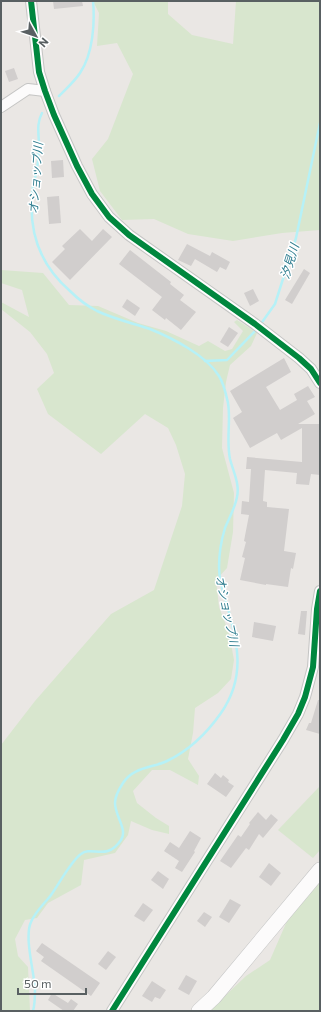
<svg xmlns="http://www.w3.org/2000/svg" width="321" height="1012" font-family="Commissioner,'Noto Sans JP',sans-serif">
<style>
.green{fill:#d8e6ce}
.lines{fill:none;stroke-linecap:round;stroke-linejoin:round}
.stream{stroke:#b6f1f7;stroke-width:2.5}
.building{fill:#d1cecd}
.street-casing{stroke:#c5c5c4;stroke-width:12}
.secondary-casing{stroke:#c5c6c6;stroke-width:16}
.street{stroke:#fcfbfb;stroke-width:10}
.secondary{stroke:#fcfbfb;stroke-width:15}
.cycleway-casing{stroke:#fff;stroke-width:8}
.cycleway{stroke:#00873e;stroke-width:6}
.labels{text-anchor:middle;dominant-baseline:central;stroke-width:3;stroke-linejoin:round;paint-order:stroke}
.water-label{font-size:12px;font-style:italic;fill:#307e90;stroke:#fff}
</style>
<rect width="100%" height="100%" fill="#eae7e4"/>
<g class="green">
<path d="M93 1H168V14L192 35 233 44 236 1H320V230L282 233 233 241 188 234 154 219 122 220 100 191 92 159 108 139 133 74 117 43 97 46 99 13Z"/>
<path d="M1 270 43 273 69 305 98 306 138 323 166 331 199 346 208 341 225 351 232 349 243 331 234 322 237 320 257 333 251 346 230 365 226 382 223 408 222 448 234 493 233 532 227 568 216 580 219 607 229 633 234 660 231 679 218 693 195 708 193 733 188 759 199 776 198 785 170 770H152L133 791 137 803 156 818 169 826V834L152 830 131 821 128 835 115 853 84 860 81 885 48 903 37 918 25 920 15 939 18 956 28 967 30 1011H1V745L35 701 111 614 154 590 182 506 185 474 176 445 168 428 145 414 101 454 48 414 37 389 54 373 47 354 30 332 1 309V302L29 317 22 290 1 283Z"/>
<path d="M320 786V850L313 858 278 830Z"/>
<path d="M320 882V1011H209L246 976 270 960 287 921Z"/>
</g>
<g class="lines">
<g class="stream">
<path d="M59 96C66 89 74 82 80 73 93 54 95 23 93 1"/>
<path d="M260 325 275 304 296 238 320 123"/>
<path d="M205 361 227 360 257 329"/>
<path d="M33 1011C35 1004 35 996 35 989 34 971 24 937 31 922 35 912 45 903 51 895 59 884 71 861 81 854 92 845 106 862 121 840 128 830 115 816 115 803 115 796 119 789 123 783 133 767 152 768 167 761 190 750 207 733 221 713 246 677 238 644 227 605 223 593 219 580 219 567 219 554 221 541 225 528 229 518 235 508 237 497 240 484 233 471 230 459 226 440 231 421 228 403 226 394 224 384 219 376 206 355 172 338 150 329 132 323 114 319 97 311 87 306 78 299 70 291 41 266 29 234 32 196 32 188 34 181 36 174 38 165 39 155 39 146 39 134 36 124 42 113"/>
</g>
</g>
<g class="building">
<path d="M53 1H82L83 6 54 9Z"/>
<path d="M14 68 18 79 9 82 5 71Z"/>
<path d="M63 160 64 177 52 178 51 161Z"/>
<path d="M59 196 61 223 49 224 47 197Z"/>
<path d="M80 229 92 241 103 229 112 237 70 280 52 262 65 249 62 246Z"/>
<path d="M187 244 210 256 212 252 230 262 226 270 220 267 217 272 195 259 191 266 178 260Z"/>
<path d="M130 250 171 282 170 284 184 295 180 300 196 312 181 330 166 318 165 320 152 310 162 297 119 264Z"/>
<path d="M304 269 310 273 292 304 285 300Z"/>
<path d="M253 289 259 301 250 306 244 293Z"/>
<path d="M127 299 140 308 135 316 122 307Z"/>
<path d="M229 327 238 333 228 347 220 342Z"/>
<path d="M284 358 291 372 266 387 280 410 297 400 294 394 308 386 315 397 307 401 315 414 298 424H320V475L311 474 309 485 296 484 297 473 265 470 263 501 267 502V507L289 509 284 551 296 553 293 569 291 568 288 587 266 584V585L240 580 245 558 242 557 246 542 244 541 249 515 241 514 242 501 249 502 251 469H246L247 457 302 462V428L281 440 277 433 250 448 233 418 242 412 230 391Z"/>
<path d="M301 611H307L305 635 298 634Z"/>
<path d="M254 622 276 626 273 641 252 637Z"/>
<path d="M318 700H320V734L306 730 309 723H311Z"/>
<path d="M215 773 221 778 223 775 229 780 228 782 234 786 226 797 207 784Z"/>
<path d="M258 812 266 820 271 814 278 820 263 838 259 834 249 850 246 848 231 868 220 861 238 835 241 837 250 824 249 823Z"/>
<path d="M190 831 201 838 194 851 195 852 182 872 175 868 179 861 164 851 170 842 179 848Z"/>
<path d="M269 863 281 873 271 886 259 877Z"/>
<path d="M158 871 169 879 163 889 151 880Z"/>
<path d="M230 899 241 905 229 923 219 917Z"/>
<path d="M143 903 153 910 144 922 134 916Z"/>
<path d="M204 912 212 917 205 927 197 921Z"/>
<path d="M42 943 100 983 91 996 41 961 44 957 36 951Z"/>
<path d="M108 951 116 957 106 970 98 964Z"/>
<path d="M186 975 197 981 189 995 178 989Z"/>
<path d="M152 981 166 990 160 999 155 997 152 1002 142 996Z"/>
<path d="M52 993 68 1003 71 999 78 1004 73 1011H64L48 1000Z"/>
</g>
<g class="lines">
<defs>
<g id="street">
<path d="M31 1 39 72 45 91 54 115 77 166 92 194 109 217 129 235 255 324 299 358 311 369 320 383"/>
<path d="M1 107 28 89 45 91"/>
<path d="M112 1011 283 740 298 714 305 697 313 667 317 609 320 591"/>
</g>
<path id="secondary" d="M199 1011 214 997 320 870"/>
</defs>
<use href="#street" class="street-casing"/>
<use href="#secondary" class="secondary-casing"/>
<use href="#street" class="street"/>
<use href="#secondary" class="secondary"/>
<defs>
<g id="cycleway">
<path d="M31 1 39 72 45 91 54 115 77 166 92 194 109 217 129 235 255 324 299 358 311 369 320 383"/>
<path d="M112 1011 283 740 298 714 305 697 313 667 317 609 320 591"/>
</g>
</defs>
<use href="#cycleway" class="cycleway-casing"/>
<use href="#cycleway" class="cycleway"/>
</g>
<g class="labels">
<g class="water-label">
<text transform="translate(35 178) rotate(-86)">オショップ川</text>
<text transform="translate(289 261) rotate(-73)">汐見川</text>
<text transform="translate(228 611) rotate(78)">オショップ川</text>
</g>
</g>
<rect width="321" height="1012" fill="none" stroke="#596062" stroke-width="4"/>
<g transform="translate(36 36) rotate(130)" stroke="#ffffff" stroke-width="3" paint-order="stroke">
<path d="M0-3L7 15L0 10L-7 15Z" fill="#596062"/>
<text y="-6" font-size="11" font-weight="bold" text-anchor="middle" fill="#596062">N</text>
</g>
<path d="M18 988v6h68v-6" fill="none" stroke="#596062" stroke-width="2"/>
<text x="24" y="988" font-size="12" fill="#596062" stroke="#ffffff" stroke-width="3" paint-order="stroke">50 m</text>
</svg>
